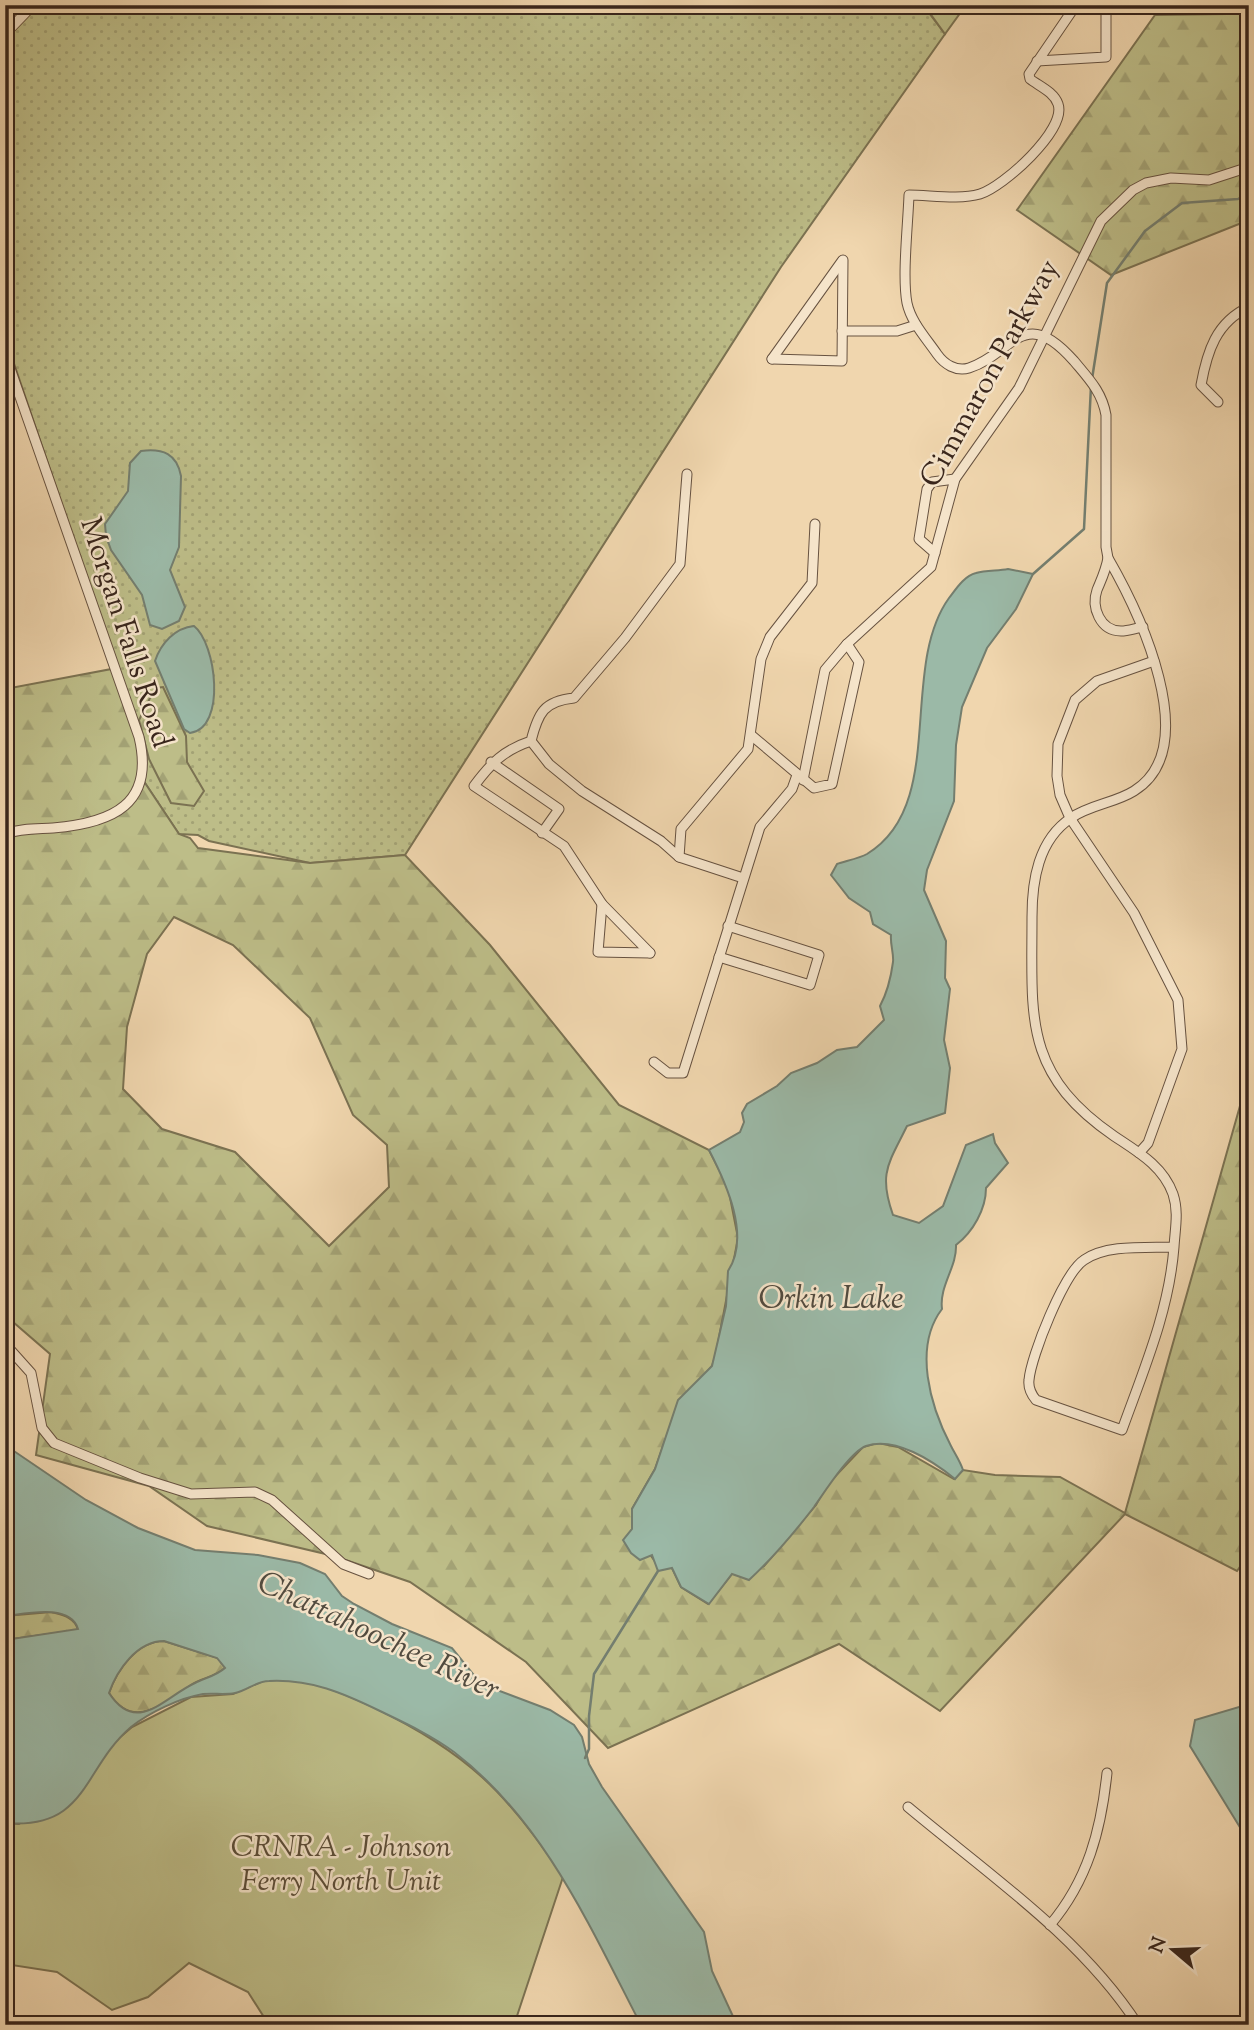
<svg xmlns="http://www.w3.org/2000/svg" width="1254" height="2030" font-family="'Sorts Mill Goudy',serif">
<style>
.grass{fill:url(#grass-dots);stroke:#7b7252;stroke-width:2}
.forest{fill:url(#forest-firs);stroke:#7b7252;stroke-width:2;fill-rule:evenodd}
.park{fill:#bdbd88;stroke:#7b7252;stroke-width:2}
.water{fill:#9bb9a7;stroke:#747e6f;stroke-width:2;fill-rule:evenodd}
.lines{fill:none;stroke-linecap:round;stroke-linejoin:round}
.stream{stroke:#747e6f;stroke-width:2.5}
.street-casing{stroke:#675240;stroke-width:11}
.street{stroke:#f5e4ca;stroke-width:9}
.labels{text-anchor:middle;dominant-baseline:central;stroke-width:5;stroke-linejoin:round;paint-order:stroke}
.street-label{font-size:30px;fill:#39261c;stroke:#f5e4ca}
.park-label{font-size:30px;font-style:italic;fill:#5a4c37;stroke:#f5e4ca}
.water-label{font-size:32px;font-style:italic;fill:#524b3f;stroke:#f5e4ca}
</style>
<defs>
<pattern id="grass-dots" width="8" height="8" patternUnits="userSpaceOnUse" patternTransform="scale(1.75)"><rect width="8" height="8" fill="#bdbd88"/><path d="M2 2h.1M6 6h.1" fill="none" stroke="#a3a275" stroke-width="1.8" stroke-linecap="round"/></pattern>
<pattern id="forest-firs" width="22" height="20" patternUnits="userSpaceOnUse" patternTransform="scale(1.75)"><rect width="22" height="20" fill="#bdbd88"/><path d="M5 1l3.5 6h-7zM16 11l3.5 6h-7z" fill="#a3a275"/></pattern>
</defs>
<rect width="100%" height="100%" fill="#f0d6ae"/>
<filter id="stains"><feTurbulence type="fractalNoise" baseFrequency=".00286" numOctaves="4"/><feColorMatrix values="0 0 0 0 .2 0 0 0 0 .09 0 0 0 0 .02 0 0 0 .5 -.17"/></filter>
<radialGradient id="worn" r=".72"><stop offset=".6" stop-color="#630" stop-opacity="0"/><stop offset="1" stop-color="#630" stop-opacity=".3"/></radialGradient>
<path class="grass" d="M31 5H923L945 34 781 267 405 855 310 863 209 841 198 835 179 834 143 780 139 732 5 337V31Z"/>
<g class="forest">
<path d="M1231 5H1249V220L1111 275 1017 210 1155 15 1227 14Z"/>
<path d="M117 668 139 732 143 780 179 834 190 838 198 848 310 863 405 855 490 945 619 1105 709 1150 728 1187 738 1238 716 1353 712 1366 688 1394 666 1438 655 1469 632 1509V1529L656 1563 672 1568 681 1587 708 1604 732 1574 764 1566 816 1505 826 1486 863 1447 878 1443 898 1447 954 1479 963 1470 995 1475 1060 1477 1125 1513 1249 1074V1554L1237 1571 1125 1514 940 1711 839 1644 608 1748 526 1662 410 1582 334 1556 207 1526 149 1486 36 1455 50 1354 5 1315V689ZM174 917 233 945 310 1018 353 1115 387 1145 389 1187 329 1246 235 1152 162 1129 123 1089 127 1027 147 954Z"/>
<path d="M163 687 186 736 187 762 204 791 194 806 171 803 149 759 139 720 155 688Z"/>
<path d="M51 1612C62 1615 75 1617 78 1630L5 1640V1616Z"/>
<path d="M164 1641 218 1658 225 1668C215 1677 202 1678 191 1685 163 1703 134 1732 109 1693 117 1670 137 1641 164 1641Z"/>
</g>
<g class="park">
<path d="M924 5H966L945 34Z"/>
<path d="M263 1681C305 1676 339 1691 375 1708 466 1752 508 1793 563 1877L514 2025H269L248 1992 189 1963 148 1997 112 2010 57 1972 5 1964V1823L19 1824 132 1727 191 1697 233 1694Z"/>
</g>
<g class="water">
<path d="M141 451C163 448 177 454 181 476L179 547 170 570 185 607 179 621 162 629 150 625 142 595 111 550 106 536 105 524 128 491 130 463Z"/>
<path d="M1008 569 1033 574 1016 609 987 648 962 707 956 745 954 801 927 870 924 890 946 941 945 978 950 989 944 1040 950 1068 945 1113 907 1126C889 1163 878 1173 893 1215L919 1223 943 1206 966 1145 993 1134 995 1143 1008 1163 986 1188C986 1209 973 1232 956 1245 957 1267 939 1286 942 1309 913 1347 930 1406 951 1446 955 1454 960 1461 963 1470L955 1479C933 1461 895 1436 866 1446 850 1452 824 1493 814 1507 794 1533 773 1558 749 1580L732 1574 709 1604 681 1587 672 1568 658 1571 652 1555 640 1560 631 1553 623 1540 632 1529V1509L655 1469 678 1400 712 1366 726 1306 728 1271C751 1236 726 1183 709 1150L740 1132 744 1122 742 1113 747 1104 777 1086 791 1073 817 1063 837 1050 857 1047 884 1020 880 1006C887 993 891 977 893 962 894 954 890 944 891 935L873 924 870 912 849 898 831 875 837 864C846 861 860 858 867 854 948 805 898 669 949 598 956 589 964 576 976 573 986 570 998 571 1008 569Z"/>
<path d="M194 626C216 643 227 728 190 733L184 729 155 661C161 643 175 628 194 626Z"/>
<path d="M5 1445 86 1500 138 1528 195 1550 258 1555 300 1563 325 1574 342 1596 354 1604 392 1624 452 1648 481 1684 550 1710 574 1725 582 1737 589 1764 602 1787 704 1932 712 1971 737 2025H641C590 1927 544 1821 454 1752 431 1735 405 1723 380 1711 343 1693 311 1679 269 1681 256 1681 247 1691 235 1693 225 1695 214 1693 203 1694 180 1698 150 1712 131 1727 82 1769 88 1830 5 1823V1640L78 1629C70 1603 25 1614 5 1616ZM164 1641 217 1658 225 1668C216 1676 205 1678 195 1683 164 1697 137 1736 109 1693 117 1670 137 1641 164 1641Z"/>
<path d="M1249 1704V1842L1190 1746 1195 1720Z"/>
</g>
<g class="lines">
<g class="stream">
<path d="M1092 379 1107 283 1145 231 1182 203 1238 199 1249 193"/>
<path d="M1033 574 1084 529 1091 386"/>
<path d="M585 1758 589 1749V1716L594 1674 658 1571"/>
</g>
<defs>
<g id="street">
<path d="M1076 5 1029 74 1030 79C1039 86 1054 92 1058 104 1067 130 1003 187 980 194 959 200 930 195 909 195 908 224 902 277 907 303 911 322 926 338 937 354 944 364 956 372 969 368 1013 354 1023 303 1074 361 1089 379 1102 392 1106 415V547L1108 558C1138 610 1205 747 1134 791 1115 803 1089 805 1071 818 1038 840 1032 881 1032 917 1032 1018 1023 1073 1114 1136 1138 1152 1163 1166 1173 1194 1179 1212 1175 1229 1174 1247 1169 1311 1144 1369 1122 1430L1036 1400C1031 1394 1028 1388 1029 1380 1031 1356 1064 1273 1084 1260 1107 1244 1147 1248 1174 1247"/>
<path d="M5 34 33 5"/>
<path d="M1037 61 1106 57V5"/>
<path d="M842 331H897L916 325"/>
<path d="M5 354 139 737C155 804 113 823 53 828 37 829 21 828 5 834"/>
<path d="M772 359 842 361 843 260"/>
<path d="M772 359 842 261"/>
<path d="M1218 402 1201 385C1207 352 1216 322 1249 307"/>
<path d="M935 553 919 539 927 489 932 482 955 479"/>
<path d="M1108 558C1106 570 1102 578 1097 590 1091 607 1100 631 1121 631 1128 631 1136 628 1143 627"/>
<path d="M751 735 814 788 832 784 859 662 847 644 931 567 955 479 1019 388 1101 221 1133 190 1146 183 1171 178 1209 180 1249 167"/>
<path d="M531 741 549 764 582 791 661 841 679 857 743 878"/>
<path d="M491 762 559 809 542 833"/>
<path d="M803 780 825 670 847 644"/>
<path d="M679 857 681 829 748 749 761 659 770 637 812 583 815 524"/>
<path d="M602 904 598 952 650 953"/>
<path d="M650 953 602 904 564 846 474 786C491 763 504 750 531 741 538 713 544 701 574 698L625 638 680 564 687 474"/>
<path d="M719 957 810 985 819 955 728 926"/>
<path d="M654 1062 668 1073H683L760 827 792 789 797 775"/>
<path d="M1139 1153 1148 1143 1182 1049 1178 1000 1134 913 1070 818 1060 795 1057 776 1058 744 1075 700 1097 681 1154 661"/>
<path d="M5 1344 31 1373 42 1428 54 1443 140 1478 191 1494 255 1492 272 1500 343 1564 369 1574"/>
<path d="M908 1807C988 1874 1081 1937 1138 2025"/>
<path d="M1050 1925C1088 1880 1101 1830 1107 1773"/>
</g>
</defs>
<use href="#street" class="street-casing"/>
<use href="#street" class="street"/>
</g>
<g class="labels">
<g class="street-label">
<text transform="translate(991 374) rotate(-61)">Cimmaron Parkway</text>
<text transform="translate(125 633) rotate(72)">Morgan Falls Road</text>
</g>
<g class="park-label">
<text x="341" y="1848">CRNRA - Johnson<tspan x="341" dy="34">Ferry North Unit</tspan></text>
</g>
<g class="water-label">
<text x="831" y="1300">Orkin Lake</text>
<text transform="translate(378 1637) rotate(25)">Chattahoochee River</text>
</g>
</g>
<rect width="1254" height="2030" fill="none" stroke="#f0d6ae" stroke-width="28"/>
<rect x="7" y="7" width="1240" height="2016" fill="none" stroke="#39261c" stroke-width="3.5"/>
<rect x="14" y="14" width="1226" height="2002" fill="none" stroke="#39261c" stroke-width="2"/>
<g transform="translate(1173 1950) rotate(289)" stroke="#f5e4ca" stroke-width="5" paint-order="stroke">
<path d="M0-5L12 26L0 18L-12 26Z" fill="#39261c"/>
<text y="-10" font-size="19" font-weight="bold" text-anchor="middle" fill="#39261c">N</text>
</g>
<rect width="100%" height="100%" filter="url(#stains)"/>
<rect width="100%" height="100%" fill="url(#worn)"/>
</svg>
